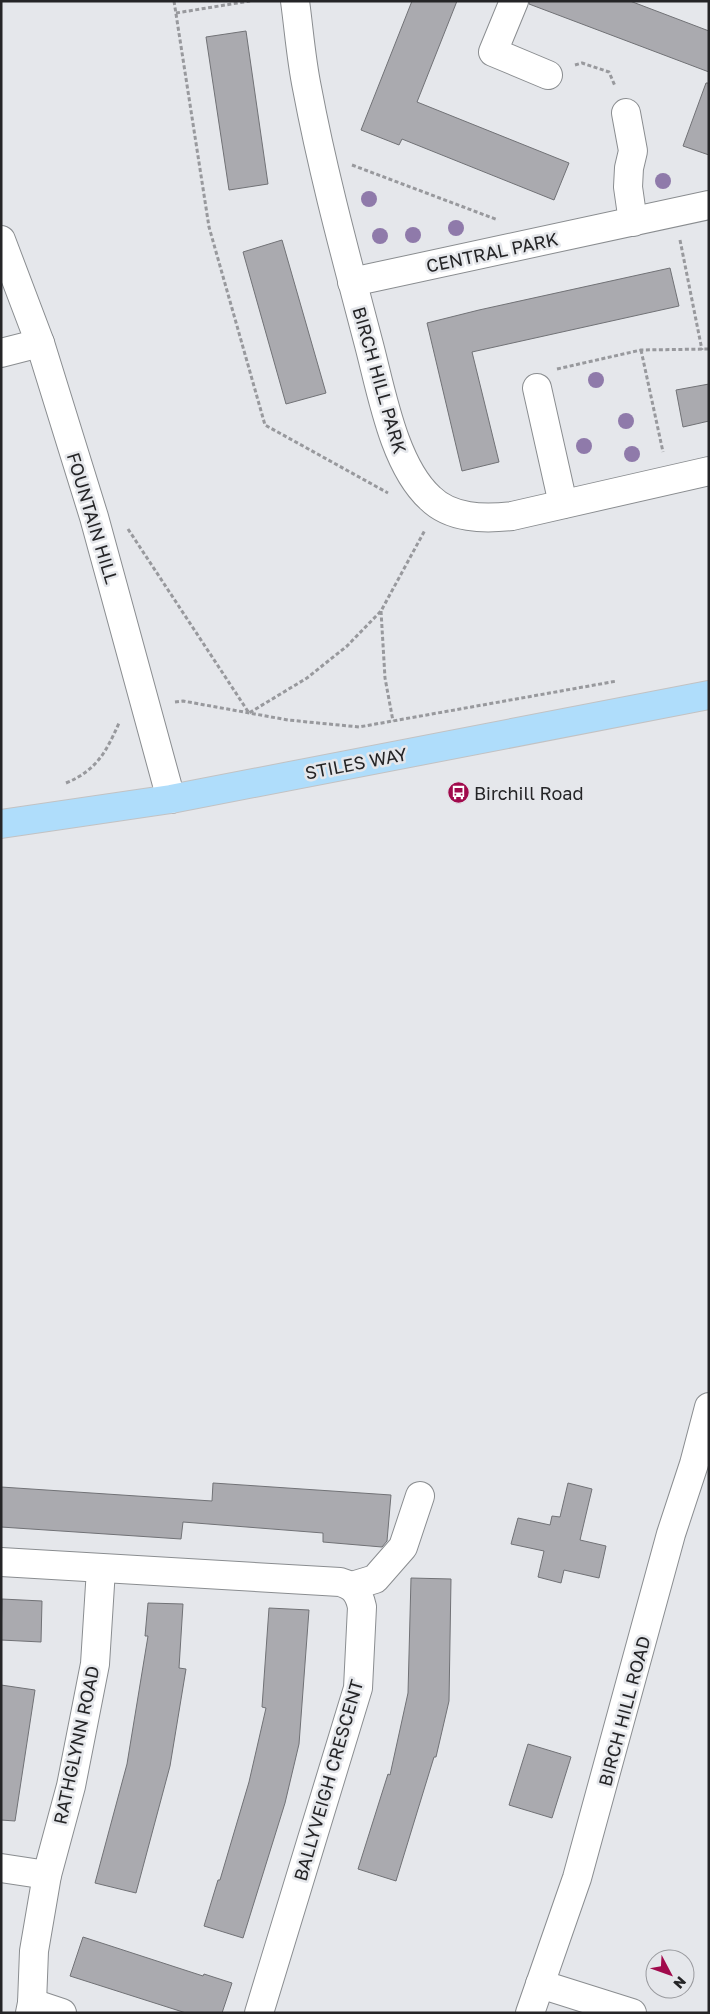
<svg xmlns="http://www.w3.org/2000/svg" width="710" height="2014" font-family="'Golos Text',sans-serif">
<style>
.building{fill:#aaaaaf;stroke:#717276}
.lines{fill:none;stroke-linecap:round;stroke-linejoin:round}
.minor-casing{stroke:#8a8d90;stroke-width:30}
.major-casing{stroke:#c2c2c3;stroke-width:30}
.path{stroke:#98999d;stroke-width:3;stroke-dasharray:4 2.5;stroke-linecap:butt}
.minor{stroke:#fff;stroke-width:28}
.major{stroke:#afddfb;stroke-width:28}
.tree{fill:#8f7aaa}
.labels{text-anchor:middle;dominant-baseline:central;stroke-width:5;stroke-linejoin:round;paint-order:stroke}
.street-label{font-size:18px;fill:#252527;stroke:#e5e7eb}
.poi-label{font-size:18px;fill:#252527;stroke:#e5e7eb;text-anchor:start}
</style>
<rect width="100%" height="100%" fill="#e5e7eb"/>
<g class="building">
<path d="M412 1H457L417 102 569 163 554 200 402 139 399 145 361 130Z"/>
<path d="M529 1H630L709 31V72L529 4Z"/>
<path d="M246 31 268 184 229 190 206 37Z"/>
<path d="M706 83H709V155L683 146Z"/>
<path d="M282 240 326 393 286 404 243 252Z"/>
<path d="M670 268 679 306 472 352 499 462 462 471 427 323 479 310Z"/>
<path d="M709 384V421L683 427 676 390Z"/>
<path d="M213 1483 391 1495 387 1541 382 1547 323 1542V1533L183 1522 181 1539 1 1527V1487L212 1501Z"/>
<path d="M568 1483 592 1489 580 1540 606 1546 599 1578 564 1570 561 1583 538 1577 544 1551 511 1544 518 1518 550 1525 552 1516 560 1517Z"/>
<path d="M411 1578 451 1579 449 1701 436 1757H434L396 1881 358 1869 388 1774 390 1775 408 1693Z"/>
<path d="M2 1599 42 1601 41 1642 1 1640Z"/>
<path d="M148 1603 183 1604 179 1668 186 1669 170 1766 136 1893 95 1883 127 1764 148 1636H145Z"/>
<path d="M269 1608 309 1610 299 1744 285 1803 243 1938 204 1926 218 1880H220L249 1782 266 1708 262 1707Z"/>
<path d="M1 1685 35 1690 15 1821 1 1820Z"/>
<path d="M528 1744 571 1757 552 1818 509 1805Z"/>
<path d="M83 1937 203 1976 204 1974 232 1983 222 2013H186L70 1976Z"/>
</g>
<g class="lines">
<defs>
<g id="minor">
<path d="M295 1C299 30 301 59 307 88 323 173 346 257 368 341 381 389 393 464 430 498 451 519 484 519 512 516L709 471"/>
<path d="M514 1 493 52 548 75"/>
<path d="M626 113 633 151 629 168 628 187 633 222"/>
<path d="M1 240 40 343 94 517 171 799"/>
<path d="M352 282 709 205"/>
<path d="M1 353 40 343"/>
<path d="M537 388 563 504"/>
<path d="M1 1562 340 1582C354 1586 359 1593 362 1607L358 1688 259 2013"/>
<path d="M352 1586 375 1579 403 1547 420 1496"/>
<path d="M1 1868 47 1875"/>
<path d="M540 1984 632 2013"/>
<path d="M32 2003 62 2013"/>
<path d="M30 2013 32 2003 34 1951 47 1875 71 1786 95 1664 101 1569"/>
<path d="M530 2013 577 1878 671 1534 694 1464 709 1407"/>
</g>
<path id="major" d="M1 824 171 799 709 695"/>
</defs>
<use href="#minor" class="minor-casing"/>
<use href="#major" class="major-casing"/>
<g class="path">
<path d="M174 1 209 227 265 425 388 493"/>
<path d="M176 13 250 1"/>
<path d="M575 65 582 63 609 72 615 86"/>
<path d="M352 165 498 220"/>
<path d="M680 240 702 350"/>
<path d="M641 350 663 452"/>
<path d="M557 369 641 350 709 349"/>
<path d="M128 529 249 713 307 678 347 646 381 611 425 530"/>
<path d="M381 611 385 678 393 721"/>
<path d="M175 702 183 701 288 720 359 727 617 681"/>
<path d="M66 783C97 770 106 752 119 723"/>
</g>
<use href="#minor" class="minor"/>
<use href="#major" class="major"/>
</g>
<g class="tree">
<circle cx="663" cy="181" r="8"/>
<circle cx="369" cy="199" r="8"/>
<circle cx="456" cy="228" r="8"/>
<circle cx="413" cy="235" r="8"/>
<circle cx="380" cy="236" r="8"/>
<circle cx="596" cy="380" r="8"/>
<circle cx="626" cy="421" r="8"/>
<circle cx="584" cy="446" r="8"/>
<circle cx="632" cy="454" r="8"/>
</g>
<defs>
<symbol id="bus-disc" viewBox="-11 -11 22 22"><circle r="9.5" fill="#a10a4c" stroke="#e5e7eb"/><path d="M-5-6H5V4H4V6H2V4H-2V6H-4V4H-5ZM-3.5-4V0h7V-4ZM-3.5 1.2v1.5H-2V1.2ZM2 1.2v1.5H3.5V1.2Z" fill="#fff"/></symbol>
</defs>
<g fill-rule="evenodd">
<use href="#bus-disc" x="446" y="780" width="25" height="25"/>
</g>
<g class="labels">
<g class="street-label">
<text transform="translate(492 252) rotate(-12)">CENTRAL PARK</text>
<text transform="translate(380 380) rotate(74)">BIRCH HILL PARK</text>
<text transform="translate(93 518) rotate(73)">FOUNTAIN HILL</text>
<text transform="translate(356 763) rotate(-11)">STILES WAY</text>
<text transform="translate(624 1711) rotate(-75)">BIRCH HILL ROAD</text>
<text transform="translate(76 1745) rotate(-78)">RATHGLYNN ROAD</text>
<text transform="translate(328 1780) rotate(-74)">BALLYVEIGH CRESCENT</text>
</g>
<g class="poi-label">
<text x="474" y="793">Birchill Road</text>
</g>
</g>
<rect width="710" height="2014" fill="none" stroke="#252527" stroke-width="5"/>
<g transform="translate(670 1974) rotate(131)"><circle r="24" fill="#e5e7eb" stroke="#98999d"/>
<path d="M0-4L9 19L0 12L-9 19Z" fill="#a10a4c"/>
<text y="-8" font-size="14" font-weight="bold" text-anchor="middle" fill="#252527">N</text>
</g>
</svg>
